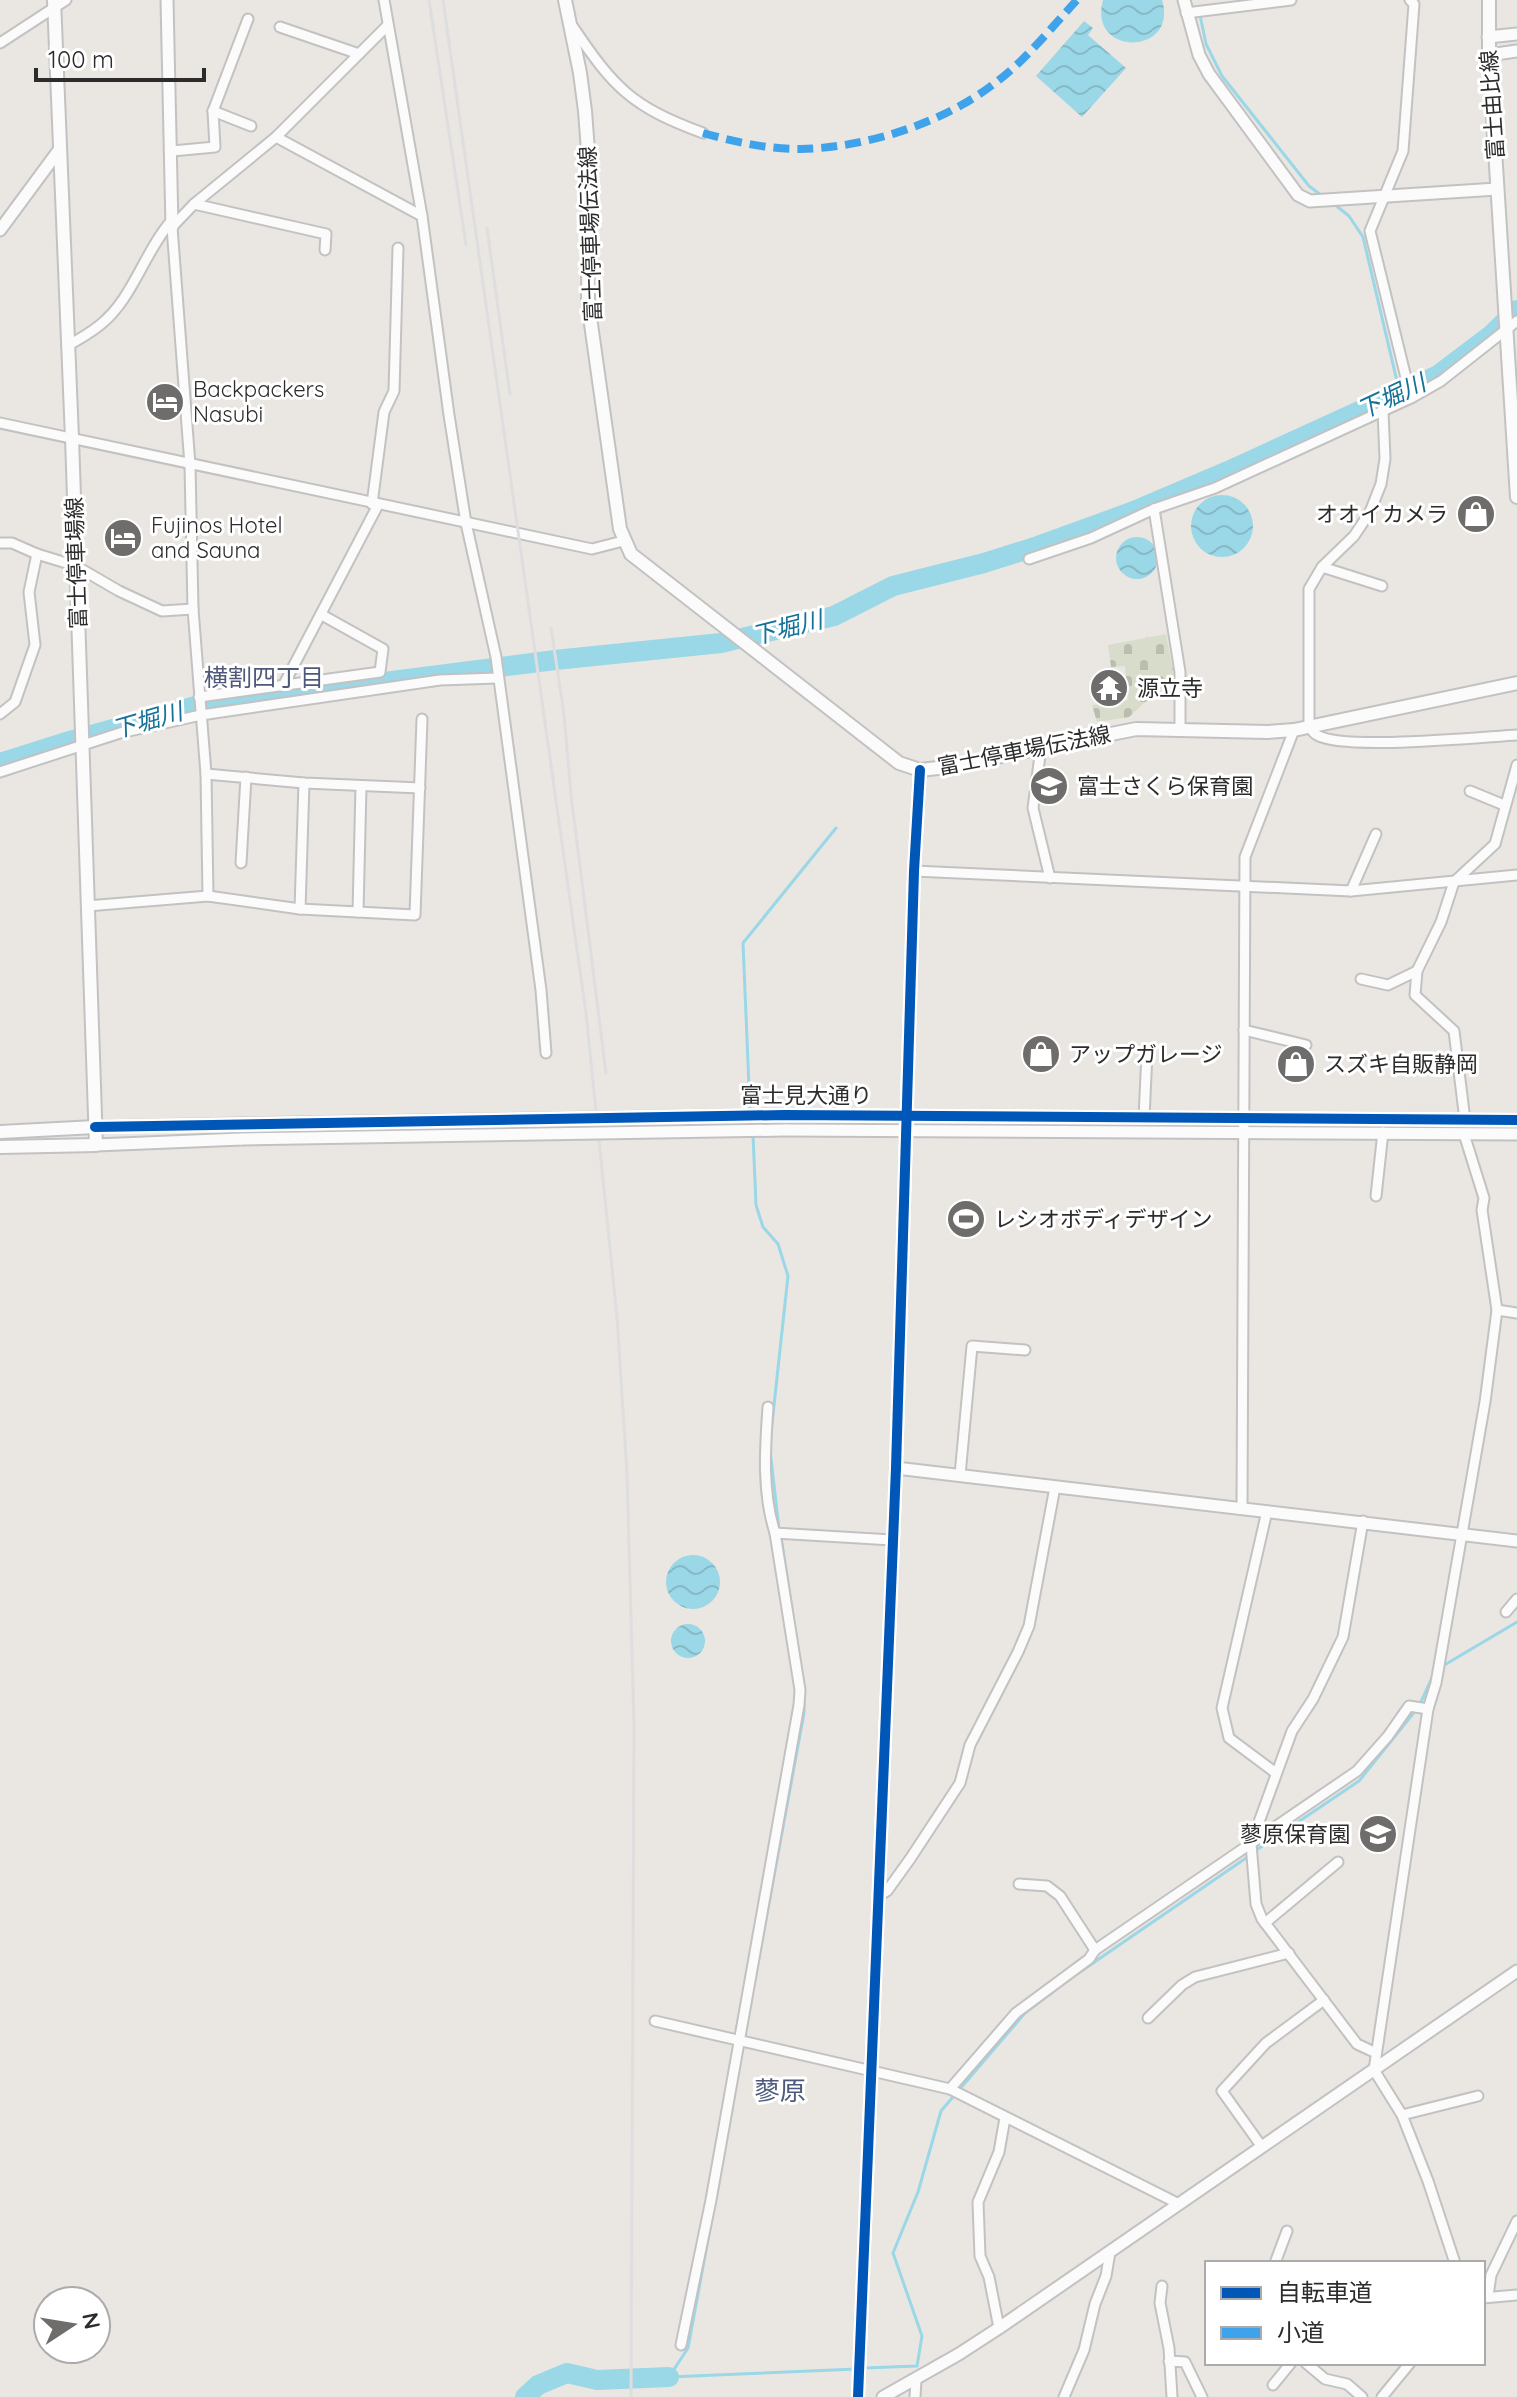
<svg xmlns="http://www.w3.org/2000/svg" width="1517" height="2397" font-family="Quicksand,'Noto Sans JP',sans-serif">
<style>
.cemetery{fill:url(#cemetery-stones)}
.water{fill:url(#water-waves)}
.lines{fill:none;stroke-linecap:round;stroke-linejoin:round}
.stream{stroke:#9ad7e7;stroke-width:3}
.river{stroke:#9ad7e7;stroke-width:20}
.minor-casing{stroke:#c3c2c2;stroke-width:13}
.tertiary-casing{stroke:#c3c2c2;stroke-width:15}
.secondary-casing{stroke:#c3c2c2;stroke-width:16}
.minor{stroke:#fcfbfb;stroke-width:9}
.tertiary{stroke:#fcfbfb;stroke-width:11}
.secondary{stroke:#fcfbfb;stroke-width:12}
.rail{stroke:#dededf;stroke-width:3}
.tertiary-bridge-casing{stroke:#c3c2c2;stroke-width:15;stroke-linecap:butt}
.tertiary-bridge{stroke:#fcfbfb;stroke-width:11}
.quiet{stroke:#3ea3eb;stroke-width:8;stroke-dasharray:16 8;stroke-linecap:butt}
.cycleway-casing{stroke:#fff;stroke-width:15}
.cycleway{stroke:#0057b8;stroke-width:10}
.labels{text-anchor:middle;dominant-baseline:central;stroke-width:6;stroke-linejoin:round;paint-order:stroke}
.street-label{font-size:22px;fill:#2c2c2c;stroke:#fff}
.poi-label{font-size:22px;fill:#2c2c2c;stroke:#fff;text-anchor:start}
.water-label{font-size:24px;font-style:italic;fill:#157197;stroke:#fff}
.neighbourhood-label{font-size:24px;fill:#4e597b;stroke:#fff}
.quarter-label{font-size:26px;fill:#4e597b;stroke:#fff}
</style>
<defs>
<pattern id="cemetery-stones" width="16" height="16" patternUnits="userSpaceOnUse" patternTransform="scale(2)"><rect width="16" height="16" fill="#d7ddca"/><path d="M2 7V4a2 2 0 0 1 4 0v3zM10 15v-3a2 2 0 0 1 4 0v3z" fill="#b9beae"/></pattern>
<pattern id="water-waves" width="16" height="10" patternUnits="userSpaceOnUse" patternTransform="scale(2)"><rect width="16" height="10" fill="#9ad7e7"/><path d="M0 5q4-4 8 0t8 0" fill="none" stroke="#85b9c6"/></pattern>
</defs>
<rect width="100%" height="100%" fill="#eae6e2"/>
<path class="cemetery" d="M1166 634 1174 676 1129 717 1097 722 1092 705 1128 700 1125 666 1111 667 1108 645Z"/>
<g class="water">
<path d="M1103 0H1162C1179 56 1087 57 1103 0Z"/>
<path d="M1084 21 1093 28 1088 35 1126 68 1082 117 1036 76Z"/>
<circle cx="1222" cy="526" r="31"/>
<circle cx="1137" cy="558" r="21"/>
<circle cx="693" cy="1582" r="27"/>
<circle cx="688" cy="1641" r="17"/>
</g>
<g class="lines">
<g class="stream">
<path d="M1200 15 1206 44 1222 76 1309 186 1321 195"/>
<path d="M1334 204 1349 216 1363 237 1400 394"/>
<path d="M750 1111 743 943 836 828"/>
<path d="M753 1135 756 1205 763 1227 778 1244 788 1276 770 1442"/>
<path d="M770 1450 779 1529"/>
<path d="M781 1537 802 1676"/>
<path d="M1441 1667 1517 1622"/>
<path d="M1420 1704 1435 1671"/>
<path d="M1255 1851 1359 1781 1416 1710"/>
<path d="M1077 1974 1249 1856"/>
<path d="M755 1979 804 1713V1703"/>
<path d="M864 2368 917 2366 922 2336 893 2253 918 2192 941 2111 1025 2013 1055 1990"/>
<path d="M669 2377 688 2348 732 2109"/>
<path d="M669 2377 857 2369"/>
</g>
<g class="river">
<path d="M0 763 63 743 196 706 555 660 721 643 834 616 893 586 984 563 1038 546 1134 511 1228 471 1438 375 1491 335 1517 310"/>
<path d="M525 2397 538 2385 567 2373 597 2380 669 2377"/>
</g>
<defs>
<g id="minor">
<path d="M384 0 422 216 449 415 466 523 496 657 541 990 546 1053"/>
<path d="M1410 0 1414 4 1403 151 1370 231 1411 398"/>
<path d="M1186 13 1291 0"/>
<path d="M280 27 359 54"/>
<path d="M573 27C614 88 632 107 703 133"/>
<path d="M0 43 66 0"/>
<path d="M213 111 251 126"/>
<path d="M276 137 422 216"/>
<path d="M172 151 215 147 213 111 248 19"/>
<path d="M194 204 326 234 325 250"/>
<path d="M67 346C78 340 90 333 100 325 133 299 144 252 172 220"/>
<path d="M1383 411 1385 459 1381 484 1370 512 1354 536 1322 567 1309 589V726C1311 729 1313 733 1317 735 1343 751 1481 737 1517 735"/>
<path d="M0 423 592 549 623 541"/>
<path d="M372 504 384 412 394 391 398 248"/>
<path d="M1154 509 1180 672V730"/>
<path d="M0 543H12L37 554 76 566 119 591 162 611 193 609"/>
<path d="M1029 559 1091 538 1154 509 1215 488 1411 398 1441 381 1517 321"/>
<path d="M1322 567 1382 586"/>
<path d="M284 684 378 505"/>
<path d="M199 697 380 672 383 649 322 615"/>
<path d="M0 714 15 702 35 645 29 592 37 554"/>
<path d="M1041 748 1033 808 1050 878"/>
<path d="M0 772 120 733 201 715 440 680 497 678"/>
<path d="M206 774 304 783 420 788"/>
<path d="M1470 791 1504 805"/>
<path d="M241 863 246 777"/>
<path d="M914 871 1351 891 1517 875"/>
<path d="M1351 891 1376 834"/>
<path d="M208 896 206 774 193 609 190 465 172 227 194 204 276 137 387 26"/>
<path d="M87 906 208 896 300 909 415 915 422 719"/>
<path d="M300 909 304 783"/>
<path d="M358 912 361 786"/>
<path d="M1361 979 1388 985 1417 971"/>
<path d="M1244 1030 1306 1045"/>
<path d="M1144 1118 1147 1053"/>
<path d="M1465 1120 1454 1031 1415 995 1417 971 1441 922 1454 882 1495 844 1517 765"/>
<path d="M1376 1196 1383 1132"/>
<path d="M1497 1310 1517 1313"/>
<path d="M768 1407C765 1449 762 1492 775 1533L892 1540"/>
<path d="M960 1475 972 1346 1025 1350"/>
<path d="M1242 1508 1245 857 1294 730"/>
<path d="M1267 1511 1222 1708 1229 1738 1276 1773"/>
<path d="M1363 1521 1343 1637 1313 1699 1292 1731 1251 1844 1256 1904 1262 1919 1357 2044 1374 2052"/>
<path d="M1506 1612 1517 1599"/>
<path d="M1019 1884 1047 1886 1060 1896 1095 1950 1357 1771 1388 1736 1409 1706 1428 1709"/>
<path d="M879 1896 887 1891 910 1859 960 1783 970 1745 1018 1652 1029 1626 1055 1487"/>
<path d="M1265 1923 1338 1862"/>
<path d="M1148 2018 1182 1985 1195 1977 1289 1953"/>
<path d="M655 2021 950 2089 1179 2204"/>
<path d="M950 2089 1016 2013 1089 1959 1095 1950"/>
<path d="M1402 2115 1478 2096"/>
<path d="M1262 2147 1222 2091 1266 2043 1324 2000"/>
<path d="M1275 2263 1287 2231"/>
<path d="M1455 2263 1428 2181 1402 2115 1374 2070 1428 1709 1436 1683 1485 1402 1497 1310 1482 1210 1484 1198 1464 1134"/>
<path d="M1162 2286 1160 2303 1169 2348 1172 2397"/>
<path d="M1488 2296 1491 2275 1517 2221"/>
<path d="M1483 2298 1517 2295"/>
<path d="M999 2328 989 2277 980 2256 978 2202 999 2152 1005 2118"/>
<path d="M681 2345 711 2200 799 1705 800 1690 775 1533"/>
<path d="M1169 2361 1185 2362 1202 2397"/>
<path d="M1306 2363 1325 2379 1347 2384 1362 2397"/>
<path d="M1273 2385 1291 2363"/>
<path d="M915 2397 916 2380"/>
<path d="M1064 2397 1084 2350 1095 2304 1106 2276 1110 2252"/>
<path d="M1382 2397 1410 2363"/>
</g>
<g id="tertiary">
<path d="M167 0 172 227"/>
<path d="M1184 0 1199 55 1209 74 1298 195 1310 201 1497 189"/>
<path d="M1488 37 1517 34"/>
<path d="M1489 55 1517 51"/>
<path d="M0 230 59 150"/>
<path d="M784 1115 1517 1120"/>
<path d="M95 1127 242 1124"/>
<path d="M785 1130 1517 1134"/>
<path d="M96 1145 242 1139"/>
<path d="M896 1468 1517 1541"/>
<path d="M858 2397 896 1468 914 871 920 770"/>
<path d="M883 2397 959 2354 999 2328 1517 1971"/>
</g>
<g id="secondary">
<path d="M565 0 580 73 585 111 589 164 588 303 620 529 631 554 899 763 920 770 947 767 1136 729 1268 732 1294 730 1517 683"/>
<path d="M1489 0V55L1517 497"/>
<path d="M0 1132 95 1127"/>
<path d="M0 1147 96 1145 72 438 54 0"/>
</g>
</defs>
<use href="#minor" class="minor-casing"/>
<use href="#tertiary" class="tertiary-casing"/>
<use href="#secondary" class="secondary-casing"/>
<use href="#minor" class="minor"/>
<use href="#tertiary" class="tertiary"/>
<use href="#secondary" class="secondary"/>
<g class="rail">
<path d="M429 0 466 245"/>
<path d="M443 0 586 1013 617 1317 627 1473 634 1725 631 2397"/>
<path d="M487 228 510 394"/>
<path d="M551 628 564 714 571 795 606 1073"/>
</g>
<defs>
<g id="tertiary-bridge">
<path d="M242 1124 784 1115"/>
<path d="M242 1139 785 1130"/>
</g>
</defs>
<use href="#tertiary-bridge" class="tertiary-bridge-casing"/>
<use href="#tertiary-bridge" class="tertiary-bridge"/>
<path class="quiet" d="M703 133C734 142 767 149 800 149 865 148 944 123 995 83 1026 60 1051 28 1077 0"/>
<defs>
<g id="cycleway">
<path d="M95 1127 784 1115 1517 1120"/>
<path d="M858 2397 896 1468 914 871 920 770"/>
</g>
</defs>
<use href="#cycleway" class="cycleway-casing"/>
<use href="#cycleway" class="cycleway"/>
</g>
<defs>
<symbol id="hotel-disc" viewBox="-11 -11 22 22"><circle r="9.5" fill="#6e6d6c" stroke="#fff"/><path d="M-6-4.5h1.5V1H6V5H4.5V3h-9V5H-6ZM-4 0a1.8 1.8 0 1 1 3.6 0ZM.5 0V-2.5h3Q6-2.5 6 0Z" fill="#fff"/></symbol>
<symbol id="shop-disc" viewBox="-11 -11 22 22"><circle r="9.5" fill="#6e6d6c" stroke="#fff"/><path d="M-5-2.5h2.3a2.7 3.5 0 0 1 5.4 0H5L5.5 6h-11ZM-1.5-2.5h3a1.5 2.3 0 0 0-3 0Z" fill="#fff"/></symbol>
<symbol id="temple-disc" viewBox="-11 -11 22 22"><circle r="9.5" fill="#6e6d6c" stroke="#fff"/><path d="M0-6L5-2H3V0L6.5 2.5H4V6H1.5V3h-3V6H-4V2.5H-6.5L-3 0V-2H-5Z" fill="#fff"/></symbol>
<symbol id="school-disc" viewBox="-11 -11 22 22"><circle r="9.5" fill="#6e6d6c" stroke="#fff"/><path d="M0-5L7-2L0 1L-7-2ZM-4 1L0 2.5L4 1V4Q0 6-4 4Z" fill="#fff"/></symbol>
<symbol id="stadium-disc" viewBox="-11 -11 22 22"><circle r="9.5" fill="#6e6d6c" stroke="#fff"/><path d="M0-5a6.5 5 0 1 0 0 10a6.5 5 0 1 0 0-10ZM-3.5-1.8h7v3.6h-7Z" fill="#fff"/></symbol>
</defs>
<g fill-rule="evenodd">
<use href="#hotel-disc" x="143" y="380" width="44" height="44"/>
<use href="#shop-disc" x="1454" y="492" width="44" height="44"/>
<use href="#hotel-disc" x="101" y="516" width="44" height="44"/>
<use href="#temple-disc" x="1087" y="666" width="44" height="44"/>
<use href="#school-disc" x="1027" y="764" width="44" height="44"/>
<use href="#shop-disc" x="1019" y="1032" width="44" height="44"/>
<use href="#shop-disc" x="1274" y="1042" width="44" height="44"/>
<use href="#stadium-disc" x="944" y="1197" width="44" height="44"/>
<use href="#school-disc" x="1356" y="1812" width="44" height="44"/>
</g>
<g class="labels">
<g class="street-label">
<text transform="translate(1492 105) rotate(-94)">富士由比線</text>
<text transform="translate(590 234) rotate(-92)">富士停車場伝法線</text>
<text transform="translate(76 563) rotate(-92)">富士停車場線</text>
<text transform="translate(1024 750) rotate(-11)">富士停車場伝法線</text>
<text x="806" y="1095">富士見大通り</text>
</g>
<g class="poi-label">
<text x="193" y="389">Backpackers<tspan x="193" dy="25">Nasubi</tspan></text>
<text x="1448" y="514" text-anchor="end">オオイカメラ</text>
<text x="151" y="525">Fujinos Hotel<tspan x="151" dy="25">and Sauna</tspan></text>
<text x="1137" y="688">源立寺</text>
<text x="1077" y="786">富士さくら保育園</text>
<text x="1069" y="1054">アップガレージ</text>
<text x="1324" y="1064">スズキ自販静岡</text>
<text x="994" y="1219">レシオボディデザイン</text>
<text x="1350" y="1834" text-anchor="end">蓼原保育園</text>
</g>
<g class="water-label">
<text transform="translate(1391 396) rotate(-25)">下堀川</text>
<text transform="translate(787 627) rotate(-14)">下堀川</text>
<text transform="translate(147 720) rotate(-16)">下堀川</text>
</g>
<g class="neighbourhood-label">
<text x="264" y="677">横割四丁目</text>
</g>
<g class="quarter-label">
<text x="780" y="2090">蓼原</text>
</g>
</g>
<rect x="1205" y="2261" width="280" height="104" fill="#ffffff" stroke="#ababab" stroke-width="2"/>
<rect x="1221" y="2287" width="40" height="12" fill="#0057b8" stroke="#ababab" stroke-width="2"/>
<text x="1277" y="2301" font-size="24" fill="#2c2c2c">自転車道</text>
<rect x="1221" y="2327" width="40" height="12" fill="#3ea3eb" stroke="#ababab" stroke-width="2"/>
<text x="1277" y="2341" font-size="24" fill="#2c2c2c">小道</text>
<g transform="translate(72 2325) rotate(78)"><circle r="38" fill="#ffffff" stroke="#ababab" stroke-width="2"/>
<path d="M0-6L14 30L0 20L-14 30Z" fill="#6e6d6c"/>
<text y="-12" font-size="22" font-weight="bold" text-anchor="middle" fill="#2c2c2c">N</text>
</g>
<path d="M36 68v12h168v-12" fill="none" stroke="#2c2c2c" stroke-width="4"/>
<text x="48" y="68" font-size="24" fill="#2c2c2c" stroke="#ffffff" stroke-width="6" paint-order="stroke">100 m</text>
</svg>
